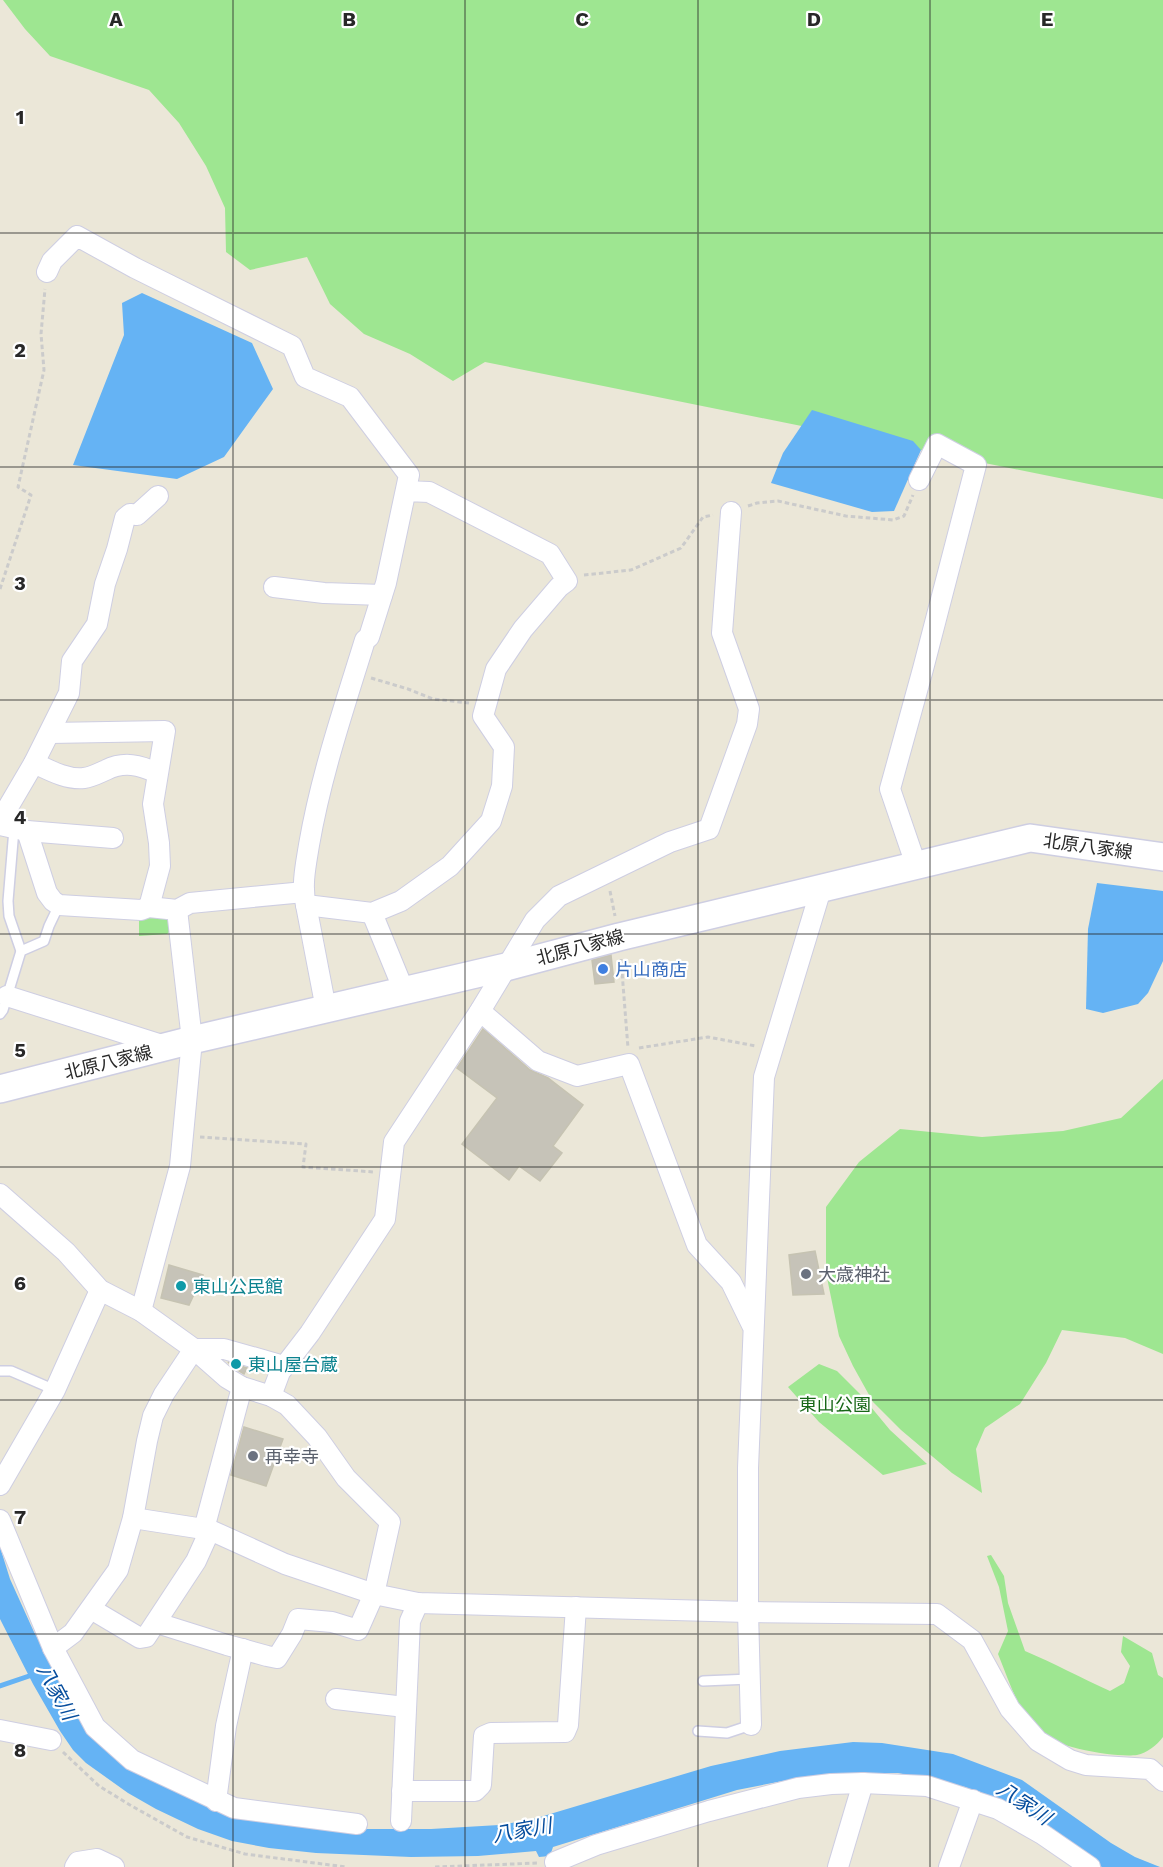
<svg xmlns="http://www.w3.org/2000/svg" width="1163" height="1867" font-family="'Work Sans','Noto Sans JP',sans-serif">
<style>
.green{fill:#9ee691}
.water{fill:#65b3f4}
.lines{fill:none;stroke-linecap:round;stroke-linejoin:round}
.stream{stroke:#65b3f4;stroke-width:5}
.building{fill:#c6c3b8;stroke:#c6c3b2;stroke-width:1.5}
.lane-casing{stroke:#cecee2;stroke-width:12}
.street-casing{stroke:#cecee2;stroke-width:22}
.secondary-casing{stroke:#cecee2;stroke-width:30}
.path{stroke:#cbcbcb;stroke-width:3;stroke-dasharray:4.5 3;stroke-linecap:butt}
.lane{stroke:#fff;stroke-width:9}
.street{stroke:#fff;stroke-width:20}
.secondary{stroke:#fff;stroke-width:27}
.grid{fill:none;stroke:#282828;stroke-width:1.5;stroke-opacity:0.55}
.shop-dot{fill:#3f7fe0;stroke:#fff;stroke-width:2}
.worship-dot{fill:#6b7280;stroke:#fff;stroke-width:2}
.culture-dot{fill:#0f9aa8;stroke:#fff;stroke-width:2}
.labels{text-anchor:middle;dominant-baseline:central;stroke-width:4.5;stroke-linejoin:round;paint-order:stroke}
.street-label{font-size:18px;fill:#282828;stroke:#fff}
.shop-label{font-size:18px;fill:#366cbe;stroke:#fff;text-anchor:start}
.worship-label{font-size:18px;fill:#5b616d;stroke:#fff;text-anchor:start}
.culture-label{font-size:18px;fill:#0d838f;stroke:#fff;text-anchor:start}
.park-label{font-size:18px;fill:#176716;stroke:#fff}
.water-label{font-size:20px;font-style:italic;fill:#064d9d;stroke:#fff}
.grid-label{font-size:20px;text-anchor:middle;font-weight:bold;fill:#282828;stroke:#fff;stroke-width:4.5;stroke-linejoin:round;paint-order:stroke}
</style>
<rect width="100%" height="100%" fill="#ebe7d8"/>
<g class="green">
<path d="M3 0H1163V499L485 362 453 381 410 354 364 334 330 304 307 257 250 270 226 252 225 208 206 166 179 123 149 90 50 56 25 29Z"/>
<path d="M169 912 175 927 167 934 139 936V916Z"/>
<path d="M1163 1079V1354L1125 1338 1062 1330 1046 1363 1020 1404 985 1428 976 1449 982 1493 952 1473 901 1430 873 1402 853 1366 839 1336 826 1273V1207L859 1162 900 1129 982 1137 1063 1131 1121 1118Z"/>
<path d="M819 1364 837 1371 861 1395 890 1430 927 1464 883 1475 819 1422 788 1387Z"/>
<path d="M991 1555 1004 1576 1008 1603 1025 1651C1054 1663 1081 1678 1110 1691L1124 1683 1130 1666 1121 1652 1123 1636 1152 1653 1158 1675 1163 1678V1737C1157 1745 1147 1753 1137 1755 1116 1758 1053 1747 1038 1732 1018 1711 1009 1681 998 1654L1008 1631 999 1587 987 1556Z"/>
</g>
<g class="water">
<path d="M142 293 252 343 273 389 224 457 177 479 73 465 124 335 122 303Z"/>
<path d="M812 410 913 441 921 450 894 511 872 512 771 483 783 453Z"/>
<path d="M1097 883 1163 891V961L1148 993 1138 1004 1103 1013 1086 1009 1088 929Z"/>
<path d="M0 1547 10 1579 34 1632 72 1698 159 1781 348 1829H431L499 1825 530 1820 711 1766 780 1751 853 1742 882 1743 953 1754 1022 1780 1111 1843 1135 1857 1160 1867H1102L999 1801 965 1787 898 1773H852L793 1779 737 1790 553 1847 550 1856 539 1857 536 1851 478 1856 411 1857 316 1853 269 1848 232 1841 198 1829 156 1809 128 1793 86 1763 73 1750 60 1731 33 1684 0 1619Z"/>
</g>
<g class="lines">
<path class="stream" d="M0 1686 35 1674"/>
</g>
<g class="building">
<path d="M611 955 614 982 595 984 592 960Z"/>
<path d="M483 1029 530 1070 548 1078 583 1105 553 1146 562 1153 540 1181 519 1166 509 1180 462 1144 497 1098 457 1068Z"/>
<path d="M815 1251 824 1294 793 1295 789 1255Z"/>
<path d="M169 1265 203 1275 189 1305 161 1298Z"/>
<path d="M228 1362 247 1368 244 1374 234 1368Z"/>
<path d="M244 1427 283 1439 266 1486 231 1475Z"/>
</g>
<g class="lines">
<defs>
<g id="lane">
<path d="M14 829 8 901 9 916 21 951"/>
<path d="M0 1014 3 1010 21 951 44 941 49 926 59 905"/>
<path d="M0 1371H11L55 1390"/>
<path d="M703 1681 750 1679"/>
<path d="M698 1731 727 1733 751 1725"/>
</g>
<g id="street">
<path d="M47 272 52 261 77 236 135 268 292 346 305 377 350 397 409 475 386 583 369 637 365 640C344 708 321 775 309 845 306 864 301 886 306 905L372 913 401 901 450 866 491 821 502 786 504 747 483 716 496 669 523 629 559 587 567 581 550 554 429 492 406 491"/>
<path d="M274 587 324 593 382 595"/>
<path d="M50 733 165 731 153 804 159 843 160 866 149 907"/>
<path d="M34 763C49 770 67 780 84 778 92 777 99 773 106 770 124 761 140 765 157 773"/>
<path d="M0 821 34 763 69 693 72 661 97 624 105 584 117 549 125 518 130 514 137 515 158 496"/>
<path d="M0 825 27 831 113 838"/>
<path d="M27 831 47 893 53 901 59 905 141 910 149 907 177 910 190 903 304 892"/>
<path d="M916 865 890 789 923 669 976 465 937 444 919 480"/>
<path d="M306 905 326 1009"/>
<path d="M372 913 404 991"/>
<path d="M7 996 165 1046"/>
<path d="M480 1011 538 1061 577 1076 629 1064 697 1245 731 1282 752 1325"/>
<path d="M0 1194 66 1252 100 1290 141 1311 194 1349 227 1378 242 1387 271 1396 287 1405 317 1437 346 1478 390 1522 374 1594 418 1603 748 1612 937 1614 972 1640 1010 1709 1038 1741 1070 1760 1086 1765 1150 1769 1163 1781"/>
<path d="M141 1311 180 1166 192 1040 177 910"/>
<path d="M271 1396 280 1372 310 1333 385 1219 394 1142 480 1011 535 920 559 896 670 842 709 829 747 724 749 709 722 633 731 512"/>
<path d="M0 1485 55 1390 100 1290"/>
<path d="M133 1518 210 1530 285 1564 374 1594 358 1630 332 1622 298 1619 292 1634 277 1658 267 1656 227 1645 157 1623"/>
<path d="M0 1520 53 1648 95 1727 132 1760 234 1808 357 1824"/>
<path d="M204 1529 242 1387"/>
<path d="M91 1609 140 1638 146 1637 196 1561 210 1530"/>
<path d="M53 1648 73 1633 118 1570 133 1518 147 1441 153 1416 164 1394 194 1349H224L284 1366"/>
<path d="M336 1699 405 1707"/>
<path d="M751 1725 748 1612V1468L764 1077 821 889"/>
<path d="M0 1730 51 1740"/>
<path d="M402 1791H475L481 1785 484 1736 491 1733 565 1732 568 1725 576 1607"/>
<path d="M216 1801 226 1726 243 1649"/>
<path d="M401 1821 410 1621 418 1603"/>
<path d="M555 1862 596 1845 709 1811 798 1788 831 1784 863 1783 927 1786 998 1809 1042 1834 1090 1867"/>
<path d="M75 1867 78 1862 97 1859 114 1867"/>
<path d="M838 1867 863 1783"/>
<path d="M949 1867 973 1800"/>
</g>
<path id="secondary" d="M0 1089 192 1040 506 967 619 937 1030 838 1163 857"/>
</defs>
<use href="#lane" class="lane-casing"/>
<use href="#street" class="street-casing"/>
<use href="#secondary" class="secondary-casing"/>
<g class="path">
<path d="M748 506 757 503 778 501 846 516 893 520 904 516 913 495"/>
<path d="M584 575 631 570 681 548 703 517 713 515"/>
<path d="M0 589 31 495 18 487 44 370 41 334 45 289"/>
<path d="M371 678 408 689 433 699 469 703"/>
<path d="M610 891 615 916"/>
<path d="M621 959 628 1048"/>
<path d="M639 1048 708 1037 756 1046"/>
<path d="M200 1137 306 1144 303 1167 374 1172"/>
<path d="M63 1752 99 1786 130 1805 187 1837 245 1854 346 1867"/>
<path d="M435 1867 538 1863"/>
</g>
<use href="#lane" class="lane"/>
<use href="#street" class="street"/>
<use href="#secondary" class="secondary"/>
</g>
<path class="grid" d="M233 0V1867M465 0V1867M698 0V1867M930 0V1867M0 233H1163M0 467H1163M0 700H1163M0 934H1163M0 1167H1163M0 1400H1163M0 1634H1163"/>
<circle class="shop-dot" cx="603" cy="969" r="6"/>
<g class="worship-dot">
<circle cx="806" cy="1274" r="6"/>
<circle cx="253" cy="1456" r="6"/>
</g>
<g class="culture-dot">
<circle cx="181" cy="1286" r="6"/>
<circle cx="236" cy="1364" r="6"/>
</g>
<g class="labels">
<g class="street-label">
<text transform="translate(1088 846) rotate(8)">北原八家線</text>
<text transform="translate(580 947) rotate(-15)">北原八家線</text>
<text transform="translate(108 1062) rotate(-14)">北原八家線</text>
</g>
<g class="shop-label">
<text x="615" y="969">片山商店</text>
</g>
<g class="worship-label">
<text x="818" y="1274">大歳神社</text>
<text x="265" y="1456">再幸寺</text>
</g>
<g class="culture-label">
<text x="193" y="1286">東山公民館</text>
<text x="248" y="1364">東山屋台蔵</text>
</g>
<g class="park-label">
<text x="835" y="1404">東山公園</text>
</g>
<g class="water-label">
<text transform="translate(57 1692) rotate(62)">八家川</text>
<text transform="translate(1024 1803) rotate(34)">八家川</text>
<text transform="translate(522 1830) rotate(-10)">八家川</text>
</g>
</g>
<g class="grid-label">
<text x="116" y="26">A</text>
<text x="349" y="26">B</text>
<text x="582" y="26">C</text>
<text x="814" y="26">D</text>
<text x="1047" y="26">E</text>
<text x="20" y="124">1</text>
<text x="20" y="357">2</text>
<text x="20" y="590">3</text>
<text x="20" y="824">4</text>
<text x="20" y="1057">5</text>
<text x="20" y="1290">6</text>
<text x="20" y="1524">7</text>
<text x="20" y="1757">8</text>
</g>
</svg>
